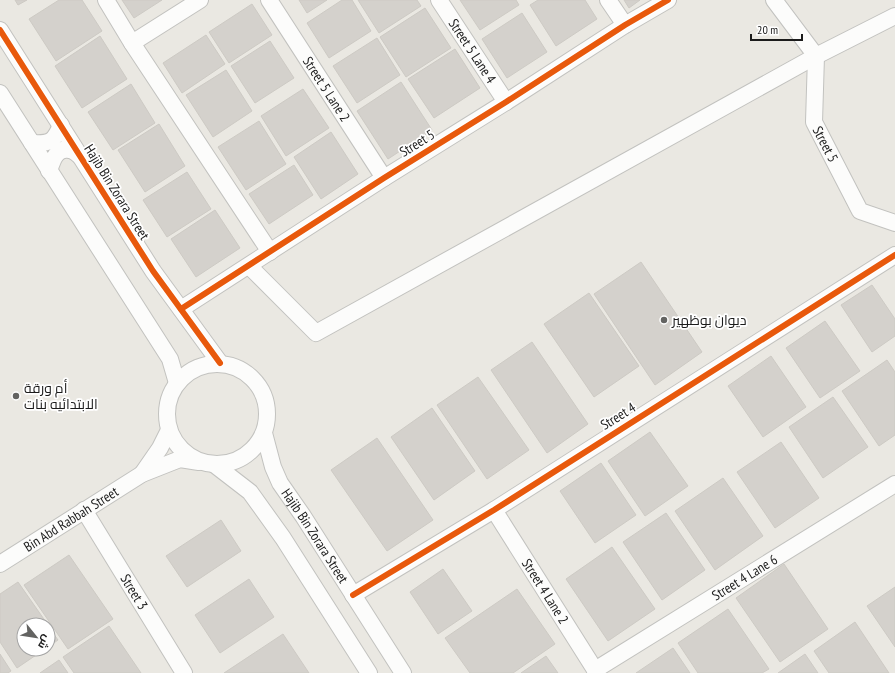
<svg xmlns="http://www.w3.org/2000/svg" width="895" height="673" font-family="'PT Sans Narrow',Cairo,sans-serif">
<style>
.building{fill:#d4d1cc;stroke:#cdcac4}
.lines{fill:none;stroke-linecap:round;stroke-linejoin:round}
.minor-casing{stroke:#c2c2bf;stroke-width:18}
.minor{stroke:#fcfcfb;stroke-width:16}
.cycleway-casing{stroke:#fff;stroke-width:8}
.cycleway{stroke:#e8590c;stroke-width:6}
.poi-dot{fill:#636361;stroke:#fff;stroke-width:1.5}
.labels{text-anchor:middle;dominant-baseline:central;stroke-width:3.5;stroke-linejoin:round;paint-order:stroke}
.street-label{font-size:14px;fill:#1b1b1b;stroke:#fff}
.poi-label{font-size:14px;fill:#1b1b1b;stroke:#fff;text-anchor:start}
</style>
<rect width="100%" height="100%" fill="#eae8e2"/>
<g class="building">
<path d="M15 0H27L18 5Z"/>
<path d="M59 0H82L102 31 56 61 29 19Z"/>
<path d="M122 0H162L134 18Z"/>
<path d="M299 0H327L307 13Z"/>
<path d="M342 0H352L371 31 329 58 307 23Z"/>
<path d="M358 0H417L421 6 379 33Z"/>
<path d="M460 0H516L519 5 480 30Z"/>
<path d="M538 0H585L597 19 556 46 530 5Z"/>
<path d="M624 0H640L629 8Z"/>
<path d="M252 4 272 35 229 63 209 32Z"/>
<path d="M425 8 451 48 406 77 380 37Z"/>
<path d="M522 13 547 52 507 78 482 39Z"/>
<path d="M206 35 225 64 182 93 163 63Z"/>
<path d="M100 36 127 79 82 108 55 66Z"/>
<path d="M377 38 400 75 357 103 333 66Z"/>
<path d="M270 41 294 78 255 103 231 66Z"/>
<path d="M455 49 480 88 434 118 408 79Z"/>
<path d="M226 70 252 111 213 137 186 95Z"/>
<path d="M401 82 432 130 388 159 357 111Z"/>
<path d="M131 84 155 123 113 150 88 112Z"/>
<path d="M303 89 329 128 286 156 261 116Z"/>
<path d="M259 121 286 164 246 190 218 147Z"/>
<path d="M159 124 185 166 145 192 118 150Z"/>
<path d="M331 132 358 174 321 199 294 157Z"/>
<path d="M294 165 313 195 269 224 249 194Z"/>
<path d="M187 172 211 209 167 237 143 200Z"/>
<path d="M215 210 240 248 196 277 171 239Z"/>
<path d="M641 262 702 352 655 385 594 294Z"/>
<path d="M872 285 895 319V336L872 352 841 305Z"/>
<path d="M589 293 639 366 594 397 544 324Z"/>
<path d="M825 321 860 371 820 398 786 348Z"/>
<path d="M532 342 588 424 547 453 491 370Z"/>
<path d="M771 356 806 407 763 437 728 386Z"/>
<path d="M887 360 895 372V435L879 446 842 391Z"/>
<path d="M478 377 529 450 487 479 437 405Z"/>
<path d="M833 397 868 447 823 478 789 427Z"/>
<path d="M432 408 475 471 434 500 391 437Z"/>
<path d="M650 432 688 486 645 516 608 461Z"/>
<path d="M377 438 433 520 387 551 331 470Z"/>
<path d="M781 442 819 498 775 528 737 472Z"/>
<path d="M601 463 636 515 595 543 560 491Z"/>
<path d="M723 478 763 536 715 570 675 511Z"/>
<path d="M666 513 705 570 662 600 623 542Z"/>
<path d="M221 520 241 551 187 587 166 556Z"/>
<path d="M612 547 655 609 608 641 566 579Z"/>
<path d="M69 555 113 619 68 649 24 585Z"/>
<path d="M784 564 828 629 780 662 736 598Z"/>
<path d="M443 569 472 611 438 634 410 592Z"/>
<path d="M249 579 274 617 220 653 195 615Z"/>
<path d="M18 582 48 625H24V649H45L17 668 0 642V594Z"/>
<path d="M895 587V647L867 606Z"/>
<path d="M517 589 555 644 513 673H470L445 638Z"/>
<path d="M728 609 769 669 762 673H698L678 643Z"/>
<path d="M855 622 889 673H829L814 651Z"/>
<path d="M48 626 58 640 48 647Z"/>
<path d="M109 626 141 673H74L63 657Z"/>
<path d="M283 634 309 673H224Z"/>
<path d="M673 648 690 673H636Z"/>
<path d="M0 654 11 671 8 673H0Z"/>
<path d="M805 654 818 673H778Z"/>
<path d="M546 656 558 673H521Z"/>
<path d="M59 660 68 673H40Z"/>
</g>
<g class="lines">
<defs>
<g id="minor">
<path d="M106 0 132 43 270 252"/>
<path id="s1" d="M269 0 384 178"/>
<path id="s2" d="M439 0 506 102"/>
<path d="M608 0 625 25"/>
<path id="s3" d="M774 0 816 56 814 122 860 211 895 223"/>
<path d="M0 30 153 271 220 363"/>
<path d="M132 43 200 0"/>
<path d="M0 93 170 359 177 383"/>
<path d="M32 143C50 144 54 142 61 125"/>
<path d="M49 171C52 162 56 147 69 150 73 150 77 154 80 156"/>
<path d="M249 266 316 333 816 56 895 16"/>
<path d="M181 309 384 178 506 102 625 25 668 0"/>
<circle cx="217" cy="414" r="50"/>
<path id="s4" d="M264 433 273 467 280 483 303 516 403 673"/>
<path d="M215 465 250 492 283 538 369 673"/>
<path d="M142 474 160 448 169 430"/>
<path id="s5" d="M84 510 184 673"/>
<path id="s6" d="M494 510 597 673"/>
<path id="s7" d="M0 564 142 474 180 459 199 462"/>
<path d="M353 595 494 510 895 255"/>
<path id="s8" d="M595 670 895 484"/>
</g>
</defs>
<use href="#minor" class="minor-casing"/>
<use href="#minor" class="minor"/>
<defs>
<g id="cycleway">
<path d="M0 30 153 271 220 363"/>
<path d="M181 309 384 178 506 102 625 25 668 0"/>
<path d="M353 595 494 510 895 255"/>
</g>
</defs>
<use href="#cycleway" class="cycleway-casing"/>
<use href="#cycleway" class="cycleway"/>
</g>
<g class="poi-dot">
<circle cx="664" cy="320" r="4"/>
<circle cx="16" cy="396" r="4"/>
</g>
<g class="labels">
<g class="street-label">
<text stroke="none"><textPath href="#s2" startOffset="61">Street 5 Lane 4</textPath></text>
<text stroke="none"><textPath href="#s1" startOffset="106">Street 5 Lane 2</textPath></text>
<text transform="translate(417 143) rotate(-32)">Street 5</text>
<text stroke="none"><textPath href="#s3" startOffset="161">Street 5</textPath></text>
<text transform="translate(117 192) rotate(58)">Hajib Bin Zorara Street</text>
<text transform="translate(618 416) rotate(-32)">Street 4</text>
<text stroke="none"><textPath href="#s7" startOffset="84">Bin Abd Rabbah Street</textPath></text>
<text stroke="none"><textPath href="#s4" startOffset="116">Hajib Bin Zorara Street</textPath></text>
<text stroke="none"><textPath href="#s8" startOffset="176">Street 4 Lane 6</textPath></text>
<text stroke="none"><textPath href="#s6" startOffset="96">Street 4 Lane 2</textPath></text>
<text stroke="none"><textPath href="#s5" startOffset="96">Street 3</textPath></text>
</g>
<g class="poi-label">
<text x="672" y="320">ديوان بوظهير</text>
<text x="24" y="388">أم ورقة<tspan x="24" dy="16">الابتدائيه بنات</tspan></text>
</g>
</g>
<g transform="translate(36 637) rotate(120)"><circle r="19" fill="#ffffff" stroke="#a4a4a4"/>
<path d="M0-3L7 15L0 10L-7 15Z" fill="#636361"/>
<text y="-6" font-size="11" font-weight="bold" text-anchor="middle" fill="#1b1b1b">ش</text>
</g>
<path d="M751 34v6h51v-6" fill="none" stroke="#1b1b1b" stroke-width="2"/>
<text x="757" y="34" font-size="12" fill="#1b1b1b" stroke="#ffffff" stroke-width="3" paint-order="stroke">20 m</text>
</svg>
